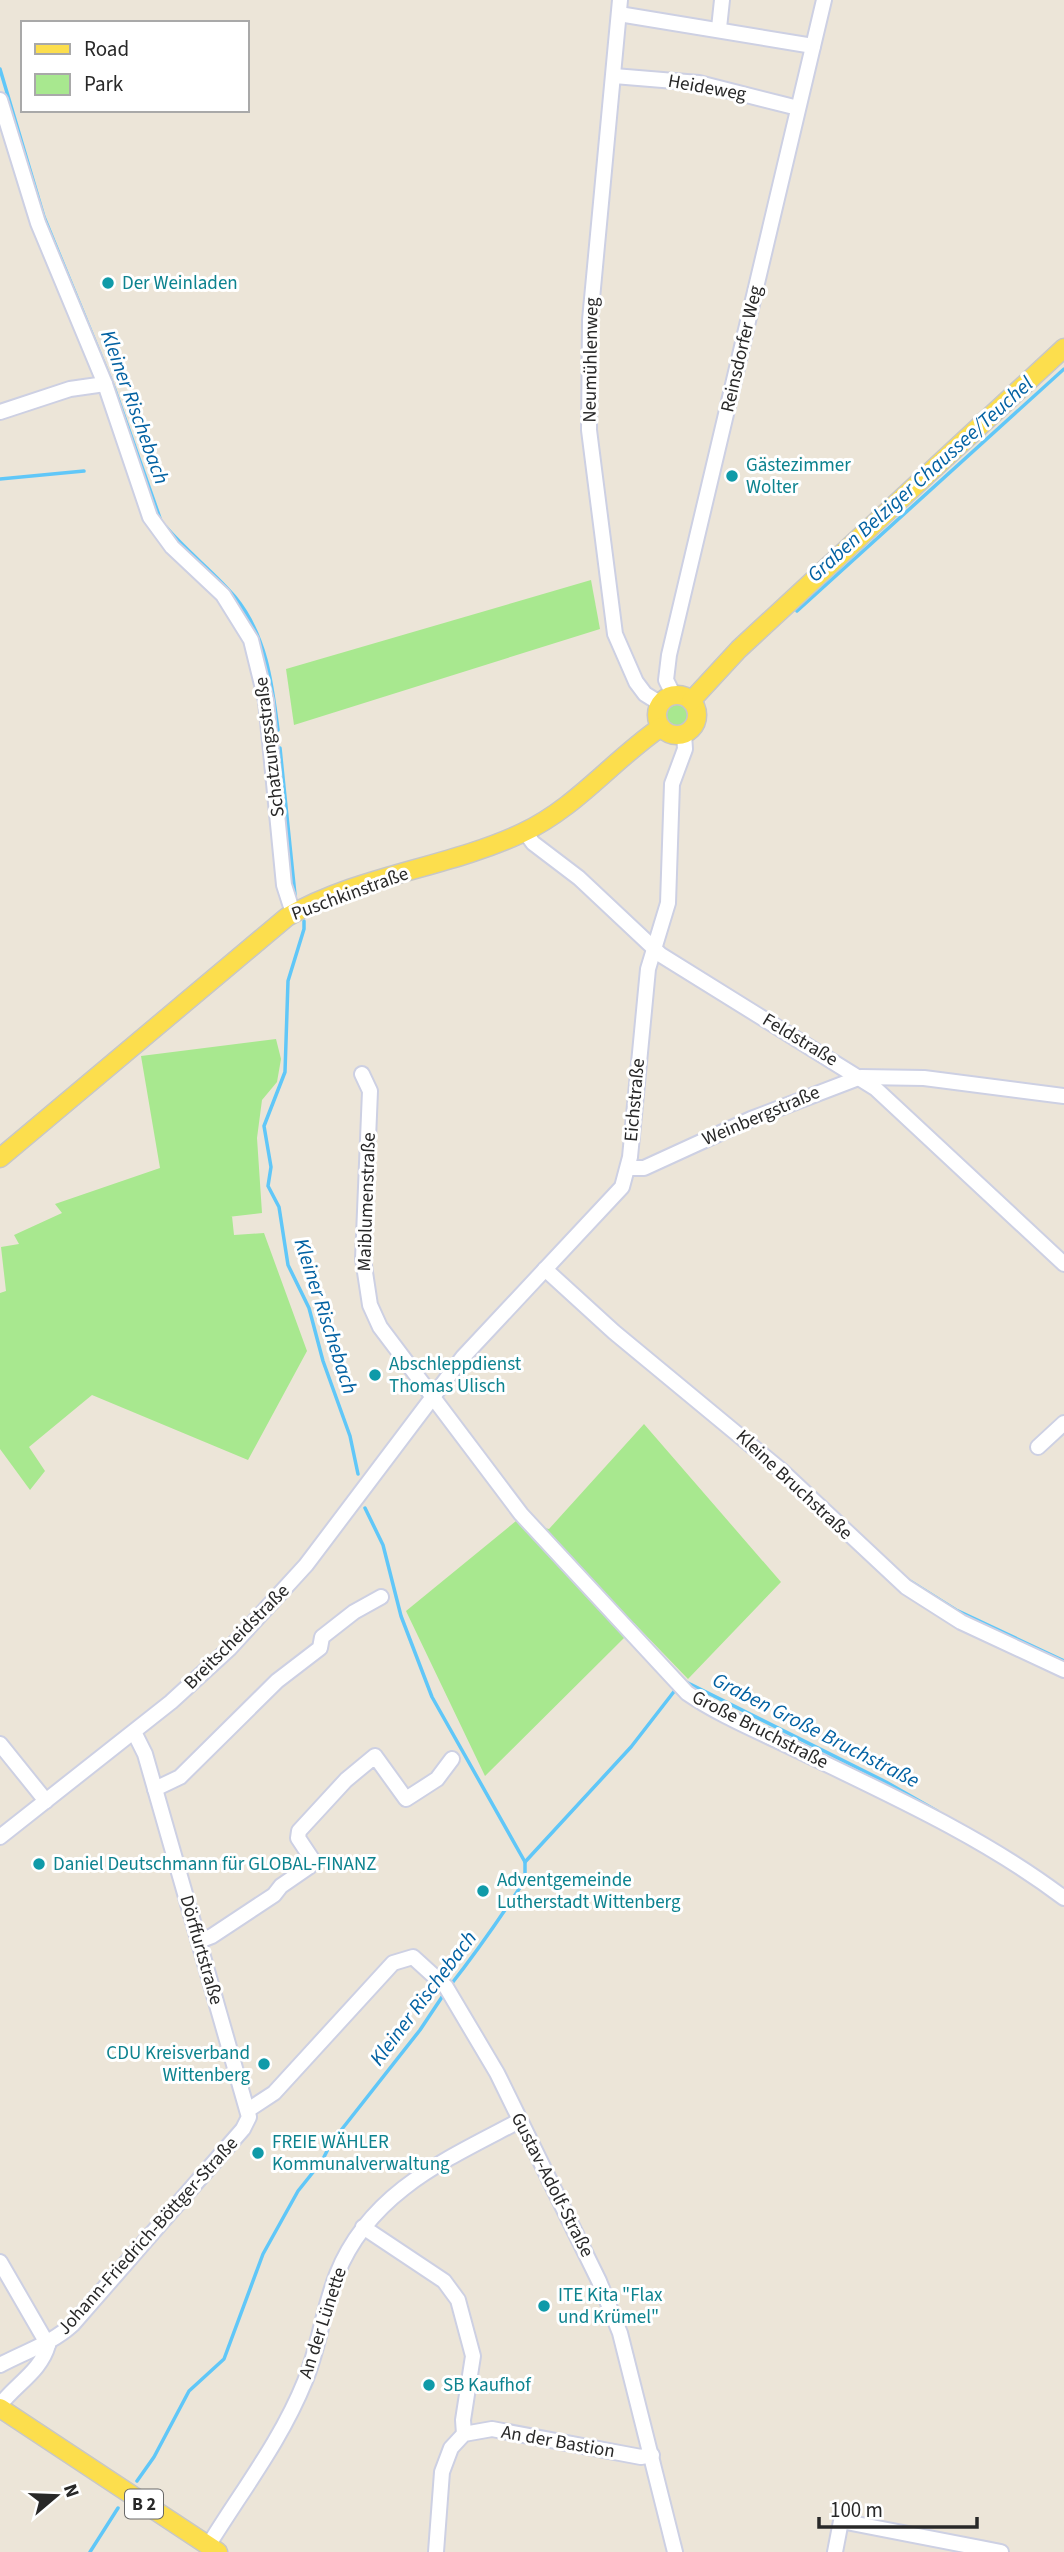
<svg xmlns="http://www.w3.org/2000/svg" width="1064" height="2552" font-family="'Source Sans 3',sans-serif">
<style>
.green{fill:#a8e88f}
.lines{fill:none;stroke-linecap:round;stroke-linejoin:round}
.stream{stroke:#60c7f8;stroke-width:3.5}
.minor-casing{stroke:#cdd0e3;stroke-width:18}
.major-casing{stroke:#c7c7c7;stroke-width:21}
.minor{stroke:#fff;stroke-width:14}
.major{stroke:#fcde4d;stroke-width:18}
.culture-dot{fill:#0f9aa8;stroke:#fff;stroke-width:2.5}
.labels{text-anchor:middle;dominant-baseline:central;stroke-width:6;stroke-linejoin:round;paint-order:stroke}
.shield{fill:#fff;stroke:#686868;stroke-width:2}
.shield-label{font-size:18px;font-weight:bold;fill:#282828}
.street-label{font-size:19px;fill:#282828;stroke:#fff}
.culture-label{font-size:19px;fill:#0d838f;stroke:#fff;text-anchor:start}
.water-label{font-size:21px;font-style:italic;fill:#0261a2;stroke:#fff}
</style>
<rect width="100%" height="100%" fill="#ece5d8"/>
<g class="green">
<path d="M591 580 600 629 294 725 286 669Z"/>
<circle cx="678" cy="715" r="12"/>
<path d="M276 1039 281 1059 277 1082 262 1100 257 1138 262 1213 150 1226 232 1216 234 1235 264 1233 307 1351 248 1460 92 1395 29 1447 45 1471 30 1490 0 1449V1293L6 1291 1 1247 19 1244 14 1235 62 1213 55 1204 160 1168 141 1056Z"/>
<path d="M644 1424 781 1582 688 1679 634 1623 624 1638 485 1776 406 1611 516 1521 549 1529Z"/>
</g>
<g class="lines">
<g class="stream">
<path d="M0 69 44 217 115 390 161 521"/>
<path d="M0 479 84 471"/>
<path d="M166 527C187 552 214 572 235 597 266 635 272 682 278 730"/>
<path d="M797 611 1064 369"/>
<path d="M280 748 295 895"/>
<path d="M304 921V929L288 981 285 1072 264 1126 271 1167 268 1186 279 1207 288 1265 309 1308 323 1361 350 1436 358 1474"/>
<path d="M365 1508 383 1545 401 1616 432 1697 525 1862V1879L521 1886C498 1921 475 1954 449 1987"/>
<path d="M905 1578 956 1610 1064 1661"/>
<path d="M684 1681 886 1782 937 1811"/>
<path d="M525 1862 631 1747 676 1689"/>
<path d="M137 2481 154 2457 189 2391 224 2359 263 2254 298 2191 322 2161 331 2143 420 2030 444 1994"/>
<path d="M90 2552 118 2508"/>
</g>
<defs>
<g id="minor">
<path d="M620 0 590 320 589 430 615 634 636 682 645 694 661 704"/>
<path d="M619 14 813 46"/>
<path d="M719 28 722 0"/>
<path d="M614 76 699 83 798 108"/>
<path d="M0 100 38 223 105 384 150 517 172 547 223 595 251 640 266 701 284 885 293 913"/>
<path d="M0 412 70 389 105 384"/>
<path d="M674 696 666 680 669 655 824 0"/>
<path d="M525 832 533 843 579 878 661 955 875 1088 1064 1264"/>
<path d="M362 1074 370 1091 363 1259 370 1305 380 1327 521 1514 687 1693C722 1717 763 1733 801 1752 890 1795 985 1838 1064 1898"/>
<path d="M629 1168H644L751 1119 861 1077 924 1078 1064 1096"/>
<path d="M545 1269 614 1332 782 1471 906 1587 961 1622 1064 1670"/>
<path d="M1038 1447 1064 1423"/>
<path d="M0 1744 46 1801"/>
<path d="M155 1789 180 1777 277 1681 320 1648 322 1637 354 1612 381 1597"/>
<path d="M0 1837 171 1702 230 1648 306 1565 463 1357 622 1187 630 1157 648 969 668 903 672 784 685 749 684 734"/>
<path d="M199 1941 212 1936 274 1895 281 1886 310 1866 312 1859 298 1838 299 1831 346 1780 375 1756 406 1799 437 1779 452 1759"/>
<path d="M248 2110 274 2093 393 1963 413 1957 446 1987 497 2073 599 2281 620 2333 675 2552"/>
<path d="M363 2227 444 2281 458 2300 473 2356 463 2420 464 2434"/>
<path d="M0 2262 48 2345"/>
<path d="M0 2365C26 2351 51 2344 73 2324L243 2129 249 2117 145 1754 134 1732"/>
<path d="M0 2405C16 2384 41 2371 48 2345"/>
<path d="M208 2546C241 2492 281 2441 305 2381 319 2347 323 2309 337 2274 370 2192 445 2160 519 2121"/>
<path d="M436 2552 442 2472 451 2448 464 2434 492 2429 641 2457 652 2455"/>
<path d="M835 2552 841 2521 1001 2552"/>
</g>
<g id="major">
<circle cx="677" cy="715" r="20"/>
<path d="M691 701 739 649 1064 348"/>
<path d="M0 1158 287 917C359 875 447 868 522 833 576 808 613 760 661 727"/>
<path d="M0 2408 218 2552"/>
</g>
</defs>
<use href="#minor" class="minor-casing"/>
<use href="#major" class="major-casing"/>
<use href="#minor" class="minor"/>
<use href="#major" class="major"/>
</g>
<g class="culture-dot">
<circle cx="108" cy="283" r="7"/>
<circle cx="732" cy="476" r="7"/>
<circle cx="375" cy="1375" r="7"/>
<circle cx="39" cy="1864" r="7"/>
<circle cx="483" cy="1891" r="7"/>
<circle cx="264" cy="2064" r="7"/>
<circle cx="258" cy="2153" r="7"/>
<circle cx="544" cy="2306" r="7"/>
<circle cx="429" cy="2385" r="7"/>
</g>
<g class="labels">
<rect class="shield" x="125" y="2489.5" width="38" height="29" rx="5"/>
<g class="shield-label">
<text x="144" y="2504">B 2</text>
</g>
<g class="street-label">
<text transform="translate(707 88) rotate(10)">Heideweg</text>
<text transform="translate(742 349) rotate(-77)">Reinsdorfer Weg</text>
<text transform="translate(591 360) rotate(-89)">Neumühlenweg</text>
<text transform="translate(270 747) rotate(-97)">Schatzungsstraße</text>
<text transform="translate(350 894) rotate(-20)">Puschkinstraße</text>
<text transform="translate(800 1040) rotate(31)">Feldstraße</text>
<text transform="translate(635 1100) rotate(-85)">Eichstraße</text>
<text transform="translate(761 1116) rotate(-23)">Weinbergstraße</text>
<text transform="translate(367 1202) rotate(-88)">Maiblumenstraße</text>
<text transform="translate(794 1485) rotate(43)">Kleine Bruchstraße</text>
<text transform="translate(237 1637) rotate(-45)">Breitscheidstraße</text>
<text transform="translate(760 1730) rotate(27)">Große Bruchstraße</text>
<text transform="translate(201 1950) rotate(74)">Dörffurtstraße</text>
<text transform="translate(552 2185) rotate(63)">Gustav-Adolf-Straße</text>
<text transform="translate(148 2236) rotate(-48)">Johann-Friedrich-Böttger-Straße</text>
<text transform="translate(323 2323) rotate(-72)">An der Lünette</text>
<text transform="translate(558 2442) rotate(10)">An der Bastion</text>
</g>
<g class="culture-label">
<text x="122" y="283">Der Weinladen</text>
<text x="746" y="465">Gästezimmer<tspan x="746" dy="22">Wolter</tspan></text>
<text x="389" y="1364">Abschleppdienst<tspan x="389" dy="22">Thomas Ulisch</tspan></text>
<text x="53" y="1864">Daniel Deutschmann für GLOBAL-FINANZ</text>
<text x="497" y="1880">Adventgemeinde<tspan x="497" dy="22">Lutherstadt Wittenberg</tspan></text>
<text x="250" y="2053" text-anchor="end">CDU Kreisverband<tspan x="250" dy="22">Wittenberg</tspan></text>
<text x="272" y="2142">FREIE WÄHLER<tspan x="272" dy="22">Kommunalverwaltung</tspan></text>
<text x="558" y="2295">ITE Kita "Flax<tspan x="558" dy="22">und Krümel"</tspan></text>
<text x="443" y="2385">SB Kaufhof</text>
</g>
<g class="water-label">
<text transform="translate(135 407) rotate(70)">Kleiner Rischebach</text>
<text transform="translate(920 479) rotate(-42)">Graben Belziger Chaussee/Teuchel</text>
<text transform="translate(326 1316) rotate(72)">Kleiner Rischebach</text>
<text transform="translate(816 1730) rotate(27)">Graben Große Bruchstraße</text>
<text transform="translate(423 1998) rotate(-53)">Kleiner Rischebach</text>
</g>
</g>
<rect x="21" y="21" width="228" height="91" fill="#ffffff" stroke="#a9a9a9" stroke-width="2"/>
<rect x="35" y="44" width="35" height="10" fill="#fcde4d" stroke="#a9a9a9" stroke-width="2"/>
<text x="84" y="56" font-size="21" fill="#282828">Road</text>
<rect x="35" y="74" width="35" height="21" fill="#a8e88f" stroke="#a9a9a9" stroke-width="2"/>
<text x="84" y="91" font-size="21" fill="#282828">Park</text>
<g transform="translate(56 2496) rotate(71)" stroke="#ffffff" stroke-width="5" paint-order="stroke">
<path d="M0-5L12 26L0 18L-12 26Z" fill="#282828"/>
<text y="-10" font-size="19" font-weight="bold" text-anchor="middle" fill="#282828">N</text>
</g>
<path d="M819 2517v10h158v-10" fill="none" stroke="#282828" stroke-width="3.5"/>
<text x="830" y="2517" font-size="21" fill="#282828" stroke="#ffffff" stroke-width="5" paint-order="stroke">100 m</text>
</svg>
